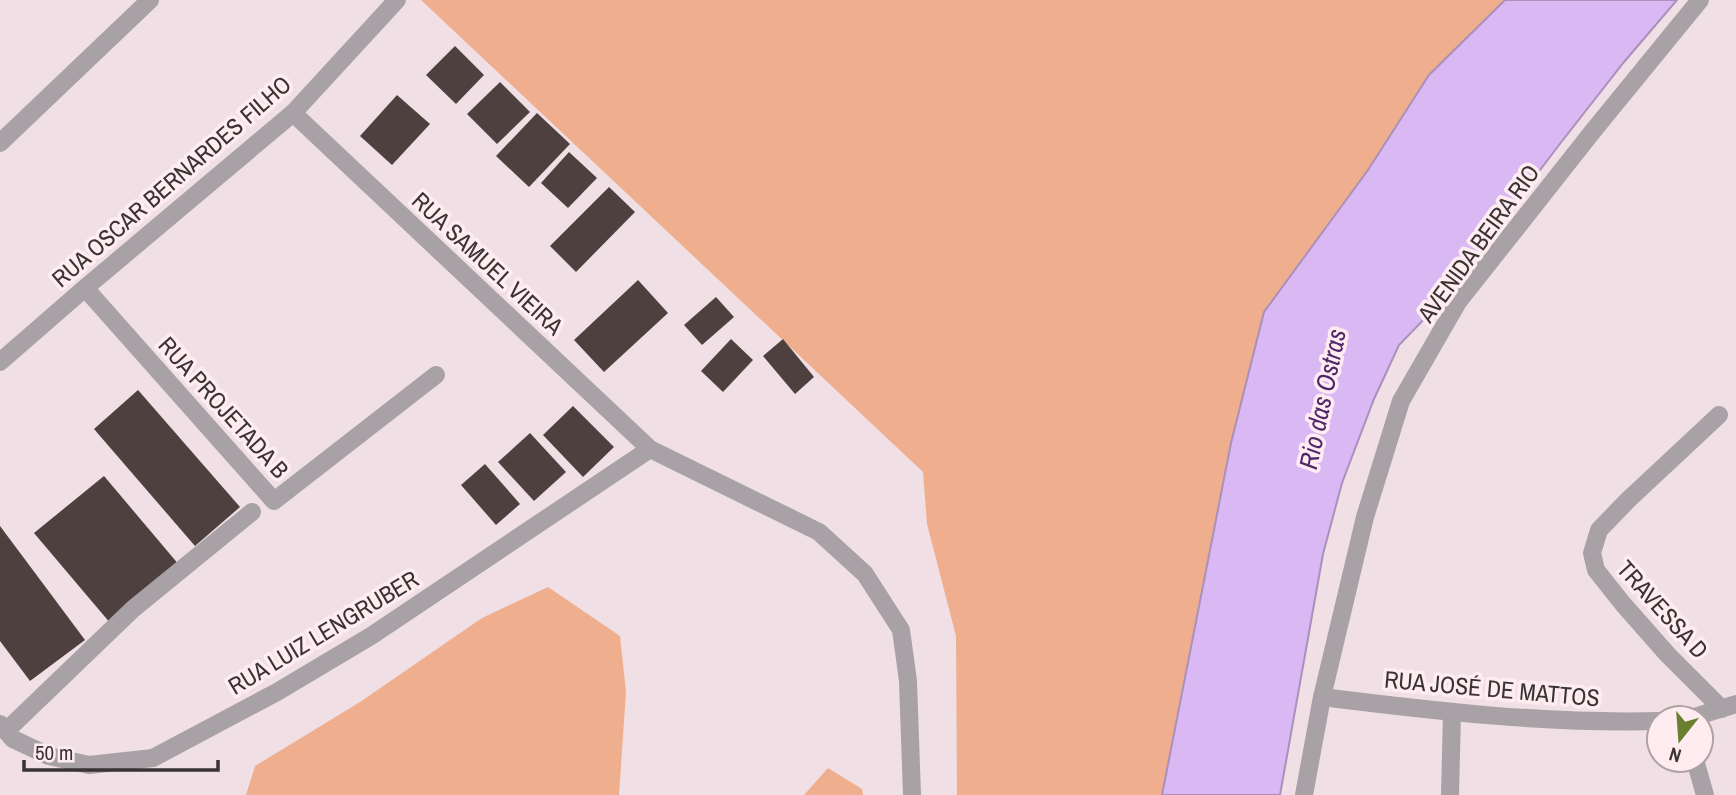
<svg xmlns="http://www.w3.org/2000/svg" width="1736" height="795" font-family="'Archivo Narrow',sans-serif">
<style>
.green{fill:#efaf8e}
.water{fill:#dab8f3;stroke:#aa90ba;stroke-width:2}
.building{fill:#4e403f}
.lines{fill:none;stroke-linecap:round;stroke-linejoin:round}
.minor{stroke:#a8a2a6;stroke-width:18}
.labels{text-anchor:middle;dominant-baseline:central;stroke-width:7;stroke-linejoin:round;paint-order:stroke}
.street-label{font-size:24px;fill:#393334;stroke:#feecf1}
.water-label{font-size:26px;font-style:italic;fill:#51276b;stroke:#feecf1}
</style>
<rect width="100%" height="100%" fill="#f0dfe4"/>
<g class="green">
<path d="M421 0H1505L1429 75 1368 170 1231 443 1162 795H957L956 636 927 524 923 472Z"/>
<path d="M548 587 620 636 626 692 619 795H246L255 766 360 702 482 618Z"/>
<path d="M828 768 862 789 863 795H804Z"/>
</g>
<path class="water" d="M1505 0H1677L1624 62 1559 145 1487 240 1459 283 1399 345 1374 399 1342 483 1323 554 1280 795H1162L1231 443 1264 312 1368 170 1429 75Z"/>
<g class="building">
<path d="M455 46 484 75 456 104 426 75Z"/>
<path d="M500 82 530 112 497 144 467 114Z"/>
<path d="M397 95 430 124 392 165 360 136Z"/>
<path d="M537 113 570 144 529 187 496 156Z"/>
<path d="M569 152 597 178 568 208 541 183Z"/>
<path d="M609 187 635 212 576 272 550 246Z"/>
<path d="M638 280 668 313 604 372 574 340Z"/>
<path d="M716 297 734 317 702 345 684 325Z"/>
<path d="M731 339 753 360 723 392 701 371Z"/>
<path d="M783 339 814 377 795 394 763 356Z"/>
<path d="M138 390 240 507 195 546 94 429Z"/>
<path d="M573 406 614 447 583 477 543 435Z"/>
<path d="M530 433 566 472 534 501 498 462Z"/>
<path d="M485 464 520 504 496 525 461 485Z"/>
<path d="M104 476 180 566 111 624 34 533Z"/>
<path d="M0 526 85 640 30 681 0 641Z"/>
</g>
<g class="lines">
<g class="minor">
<path d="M293 113 650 449 819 532 865 574 901 630 908 681 912 795"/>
<path d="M0 143 150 0"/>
<path d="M85 288 274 501 436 375"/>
<path d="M0 362 85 288 293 113 397 0"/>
<path d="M1719 415 1628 500 1599 530 1592 553 1596 570 1623 604 1668 655 1722 709"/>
<path d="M1322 697C1434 711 1546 724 1659 721"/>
<path d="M1691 718 1736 704"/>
<path d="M0 724 13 739 49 756 89 765 153 758 277 692 371 636 650 449"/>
<path d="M6 731 133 609 252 512"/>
<path d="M1695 760 1705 795"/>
<path d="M1304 795 1322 697 1365 517 1401 401 1458 302 1593 131 1700 0"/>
<path d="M1450 795 1452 713"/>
</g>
</g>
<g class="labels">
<g class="street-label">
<text transform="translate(171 181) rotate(-41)">RUA OSCAR BERNARDES FILHO</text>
<text transform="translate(1478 243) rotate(-54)">AVENIDA BEIRA RIO</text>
<text transform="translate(488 263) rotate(43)">RUA SAMUEL VIEIRA</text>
<text transform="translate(224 407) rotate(48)">RUA PROJETADA B</text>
<text transform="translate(1663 609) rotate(48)">TRAVESSA D</text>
<text transform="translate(323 632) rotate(-31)">RUA LUIZ LENGRUBER</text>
<text transform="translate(1492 688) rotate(5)">RUA JOSÉ DE MATTOS</text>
</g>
<g class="water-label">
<text transform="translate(1322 399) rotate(-78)">Rio das Ostras</text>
</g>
</g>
<g transform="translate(1680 739) rotate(197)"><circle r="33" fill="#feecf1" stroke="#afa2a5" stroke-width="2"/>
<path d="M0-5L12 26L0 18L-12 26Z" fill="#6a7f30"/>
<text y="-10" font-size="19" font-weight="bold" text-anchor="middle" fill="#393334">N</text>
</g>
<path d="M24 760v10h194v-10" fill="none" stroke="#393334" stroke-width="3.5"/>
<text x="35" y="760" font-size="21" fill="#393334" stroke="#feecf1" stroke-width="5" paint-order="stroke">50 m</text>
</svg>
